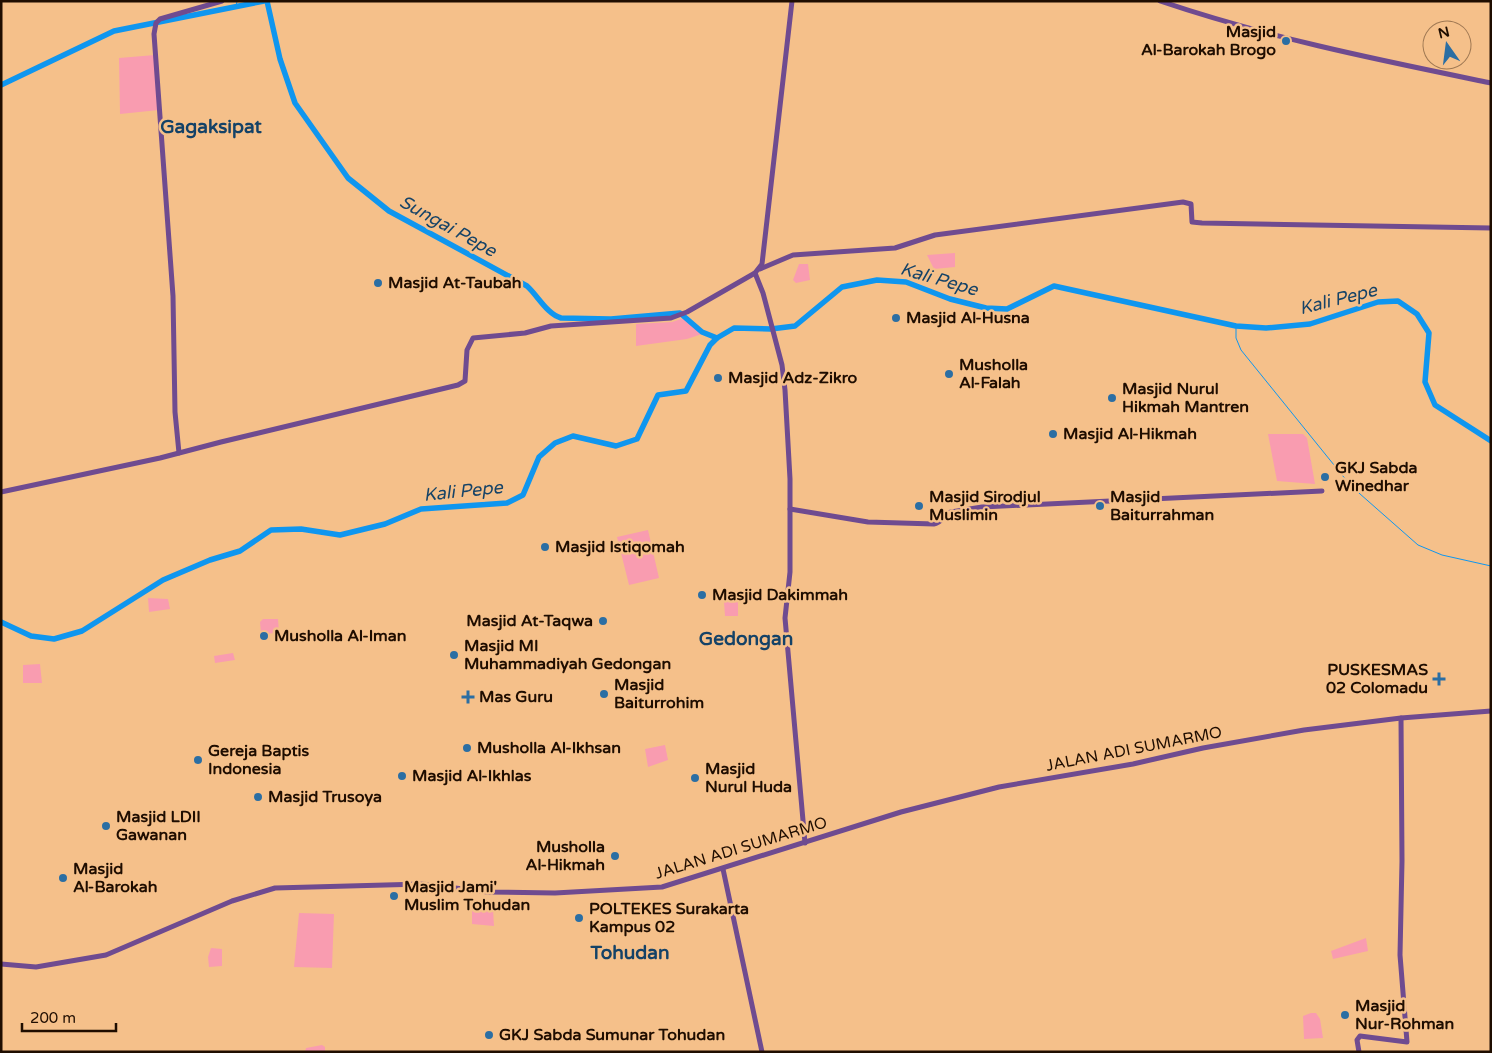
<svg xmlns="http://www.w3.org/2000/svg" width="1492" height="1053" font-family="'Varela Round',sans-serif">
<style>
.green{fill:#f99cb0}
.lines{fill:none;stroke-linecap:round;stroke-linejoin:round}
.stream{stroke:#0f96ef;stroke-width:1}
.river{stroke:#0f96ef;stroke-width:5.5}
.secondary{stroke:#6f4b90;stroke-width:5}
.poi-dot{fill:#2b6ea3;stroke:#f5c08a;stroke-width:2}
.labels{text-anchor:middle;dominant-baseline:central;stroke-width:5;stroke-linejoin:round;paint-order:stroke}
.poi-label{font-size:16px;font-weight:bold;fill:#1f0d00;stroke:#f5c08a;text-anchor:start}
.street-label{font-size:16px;fill:#1f0d00;stroke:#f5c08a}
.water-label{font-size:18px;font-style:italic;fill:#164367;stroke:#f5c08a}
.quarter-label{font-size:19px;font-weight:bold;fill:#144267;stroke:#f5c08a}
</style>
<rect width="100%" height="100%" fill="#f5c08a"/>
<g class="green">
<path d="M155 55 159 110 120 114 119 58Z"/>
<path d="M955 253V267L934 269 927 255Z"/>
<path d="M799 264H808L810 280 796 283 793 280Z"/>
<path d="M684 318 702 334 687 339 636 346V324L672 322Z"/>
<path d="M1268 434H1303L1307 438 1315 484 1277 481Z"/>
<path d="M648 530 659 578 629 585 617 537Z"/>
<path d="M729 597H738V616H725L724 602Z"/>
<path d="M148 598 168 599 170 609 149 612Z"/>
<path d="M263 619H278L279 633 261 634 260 622Z"/>
<path d="M233 653 235 660 215 663 214 656Z"/>
<path d="M40 664 42 683H23V665Z"/>
<path d="M665 745 668 760 648 767 645 749Z"/>
<path d="M472 908 493 909 494 926 472 924Z"/>
<path d="M299 913 334 914 332 968 294 967Z"/>
<path d="M1366 938 1368 951 1333 959 1331 951Z"/>
<path d="M211 948 222 949V966L209 967 208 957Z"/>
<path d="M1311 1013H1316L1320 1019 1323 1038 1304 1039 1303 1016Z"/>
<path d="M322 1045 325 1047V1052H305L306 1048Z"/>
</g>
<g class="lines">
<g class="stream">
<path d="M236 7 237 1"/>
<path d="M1236 326V338L1241 350 1351 486 1418 545 1442 555 1491 566"/>
</g>
<g class="river">
<path d="M267 1 280 59 295 103 348 178 389 211 527 286C538 296 547 314 561 318L611 319 680 313 702 332 717 338"/>
<path d="M1 85 114 31 264 1"/>
<path d="M1 622 31 636 54 639 82 631 163 580 210 560 240 551 271 530 301 529 340 535 385 524 421 509 507 503 523 495 539 457 555 443 573 436 616 446 637 439 658 395 686 391 710 345 717 338 734 328 771 329 795 326 842 287 877 280 906 282 950 299 986 308 1007 309 1054 286 1236 326 1266 328 1310 324 1378 302 1398 301 1417 314 1429 333 1425 382 1435 405 1491 441"/>
</g>
<g class="secondary">
<path d="M1160 1C1269 38 1379 60 1491 83"/>
<path d="M760 269 793 255 895 248 935 235 1183 202 1191 204 1192 222 1202 223 1491 228"/>
<path d="M755 273 763 293 782 365 785 390 790 479V572L785 618 805 843"/>
<path d="M179 453 175 412 173 296 154 34 156 23 160 19 222 1"/>
<path d="M1 492 160 458 221 442 458 385 465 381 467 350 473 338 525 333 551 326 671 318 687 312 755 273 762 264 792 1"/>
<path d="M790 509 868 522 934 524C942 523 944 514 951 512L982 507 1322 491"/>
<path d="M723 869 762 1052"/>
<path d="M1 964 36 967 106 955 232 901 275 888 422 884 488 892 555 893 662 887 901 812 999 787 1133 764 1203 748 1304 730 1401 718 1491 711"/>
<path d="M1359 1052 1357 1040 1360 1036 1407 1042 1400 955 1402 861 1401 718"/>
</g>
</g>
<g class="poi-dot">
<circle cx="1286" cy="41" r="5"/>
<circle cx="378" cy="283" r="5"/>
<circle cx="896" cy="318" r="5"/>
<circle cx="949" cy="374" r="5"/>
<circle cx="718" cy="378" r="5"/>
<circle cx="1112" cy="398" r="5"/>
<circle cx="1053" cy="434" r="5"/>
<circle cx="1325" cy="477" r="5"/>
<circle cx="919" cy="506" r="5"/>
<circle cx="1100" cy="506" r="5"/>
<circle cx="545" cy="547" r="5"/>
<circle cx="702" cy="595" r="5"/>
<circle cx="603" cy="621" r="5"/>
<circle cx="264" cy="636" r="5"/>
<circle cx="454" cy="655" r="5"/>
<path d="M1436.5 671.5h5v5h5v5h-5v5h-5v-5h-5v-5h5z"/>
<circle cx="604" cy="694" r="5"/>
<path d="M465.5 689.5h5v5h5v5h-5v5h-5v-5h-5v-5h5z"/>
<circle cx="467" cy="748" r="5"/>
<circle cx="198" cy="760" r="5"/>
<circle cx="402" cy="776" r="5"/>
<circle cx="695" cy="778" r="5"/>
<circle cx="258" cy="797" r="5"/>
<circle cx="106" cy="826" r="5"/>
<circle cx="615" cy="856" r="5"/>
<circle cx="63" cy="878" r="5"/>
<circle cx="394" cy="896" r="5"/>
<circle cx="579" cy="918" r="5"/>
<circle cx="1345" cy="1015" r="5"/>
<circle cx="489" cy="1035" r="5"/>
</g>
<g class="labels">
<g class="poi-label">
<text x="1276" y="32" text-anchor="end">Masjid<tspan x="1276" dy="18">Al-Barokah Brogo</tspan></text>
<text x="388" y="283">Masjid At-Taubah</text>
<text x="906" y="318">Masjid Al-Husna</text>
<text x="959" y="365">Musholla<tspan x="959" dy="18">Al-Falah</tspan></text>
<text x="728" y="378">Masjid Adz-Zikro</text>
<text x="1122" y="389">Masjid Nurul<tspan x="1122" dy="18">Hikmah Mantren</tspan></text>
<text x="1063" y="434">Masjid Al-Hikmah</text>
<text x="1335" y="468">GKJ Sabda<tspan x="1335" dy="18">Winedhar</tspan></text>
<text x="929" y="497">Masjid Sirodjul<tspan x="929" dy="18">Muslimin</tspan></text>
<text x="1110" y="497">Masjid<tspan x="1110" dy="18">Baiturrahman</tspan></text>
<text x="555" y="547">Masjid Istiqomah</text>
<text x="712" y="595">Masjid Dakimmah</text>
<text x="593" y="621" text-anchor="end">Masjid At-Taqwa</text>
<text x="274" y="636">Musholla Al-Iman</text>
<text x="464" y="646">Masjid MI<tspan x="464" dy="18">Muhammadiyah Gedongan</tspan></text>
<text x="1428" y="670" text-anchor="end">PUSKESMAS<tspan x="1428" dy="18">02 Colomadu</tspan></text>
<text x="614" y="685">Masjid<tspan x="614" dy="18">Baiturrohim</tspan></text>
<text x="479" y="697">Mas Guru</text>
<text x="477" y="748">Musholla Al-Ikhsan</text>
<text x="208" y="751">Gereja Baptis<tspan x="208" dy="18">Indonesia</tspan></text>
<text x="705" y="769">Masjid<tspan x="705" dy="18">Nurul Huda</tspan></text>
<text x="412" y="776">Masjid Al-Ikhlas</text>
<text x="268" y="797">Masjid Trusoya</text>
<text x="116" y="817">Masjid LDII<tspan x="116" dy="18">Gawanan</tspan></text>
<text x="605" y="847" text-anchor="end">Musholla<tspan x="605" dy="18">Al-Hikmah</tspan></text>
<text x="73" y="869">Masjid<tspan x="73" dy="18">Al-Barokah</tspan></text>
<text x="404" y="887">Masjid Jami'<tspan x="404" dy="18">Muslim Tohudan</tspan></text>
<text x="589" y="909">POLTEKES Surakarta<tspan x="589" dy="18">Kampus 02</tspan></text>
<text x="1355" y="1006">Masjid<tspan x="1355" dy="18">Nur-Rohman</tspan></text>
<text x="499" y="1035">GKJ Sabda Sumunar Tohudan</text>
</g>
<g class="street-label">
<text transform="translate(1134 749) rotate(-11)">JALAN ADI SUMARMO</text>
<text transform="translate(741 848) rotate(-17)">JALAN ADI SUMARMO</text>
</g>
<g class="water-label">
<text transform="translate(448 226) rotate(29)">Sungai Pepe</text>
<text transform="translate(939 279) rotate(16)">Kali Pepe</text>
<text transform="translate(1338 299) rotate(-14)">Kali Pepe</text>
<text transform="translate(463 491) rotate(-6)">Kali Pepe</text>
</g>
<g class="quarter-label">
<text x="211" y="127">Gagaksipat</text>
<text x="746" y="639">Gedongan</text>
<text x="630" y="953">Tohudan</text>
</g>
</g>
<rect width="1492" height="1053" fill="none" stroke="#1f0d00" stroke-width="5"/>
<g transform="translate(1447 45) rotate(346)"><circle r="24" fill="#f5c08a" stroke="#9f7853"/>
<path d="M0-4L9 19L0 12L-9 19Z" fill="#2b6ea3"/>
<text y="-8" font-size="14" font-weight="bold" text-anchor="middle" fill="#1f0d00">N</text>
</g>
<path d="M22 1023v8h94v-8" fill="none" stroke="#1f0d00" stroke-width="2.5"/>
<text x="30" y="1023" font-size="15" fill="#1f0d00" stroke="#f5c08a" stroke-width="4" paint-order="stroke">200 m</text>
</svg>
